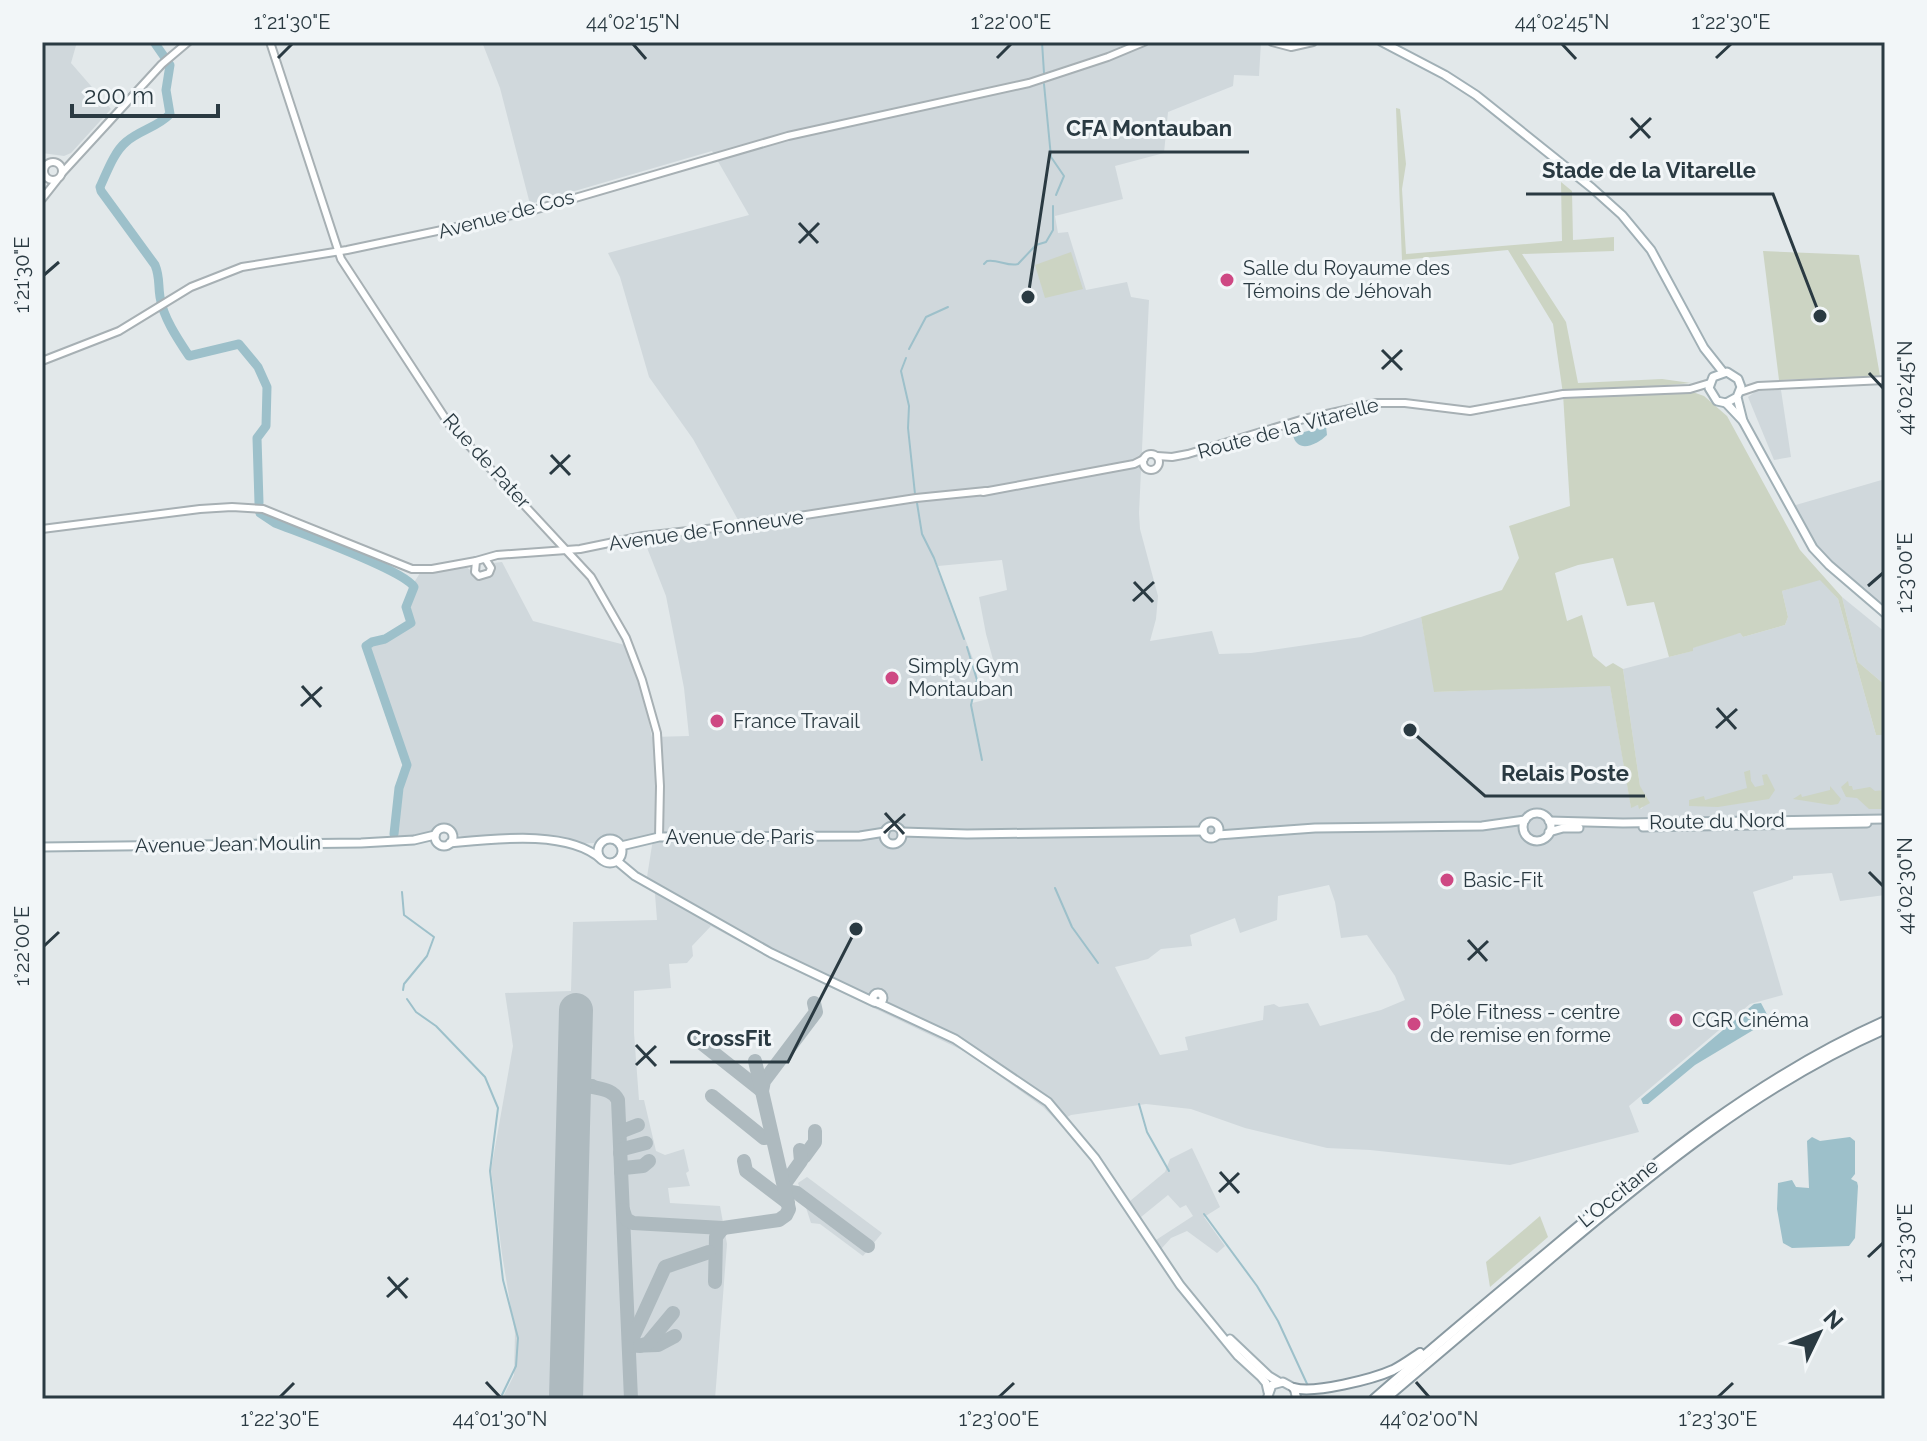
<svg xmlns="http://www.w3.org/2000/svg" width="1927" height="1441" font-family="Raleway,sans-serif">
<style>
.built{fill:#d0d8dc;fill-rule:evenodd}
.green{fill:#ccd4c3}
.water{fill:#9dc0ca}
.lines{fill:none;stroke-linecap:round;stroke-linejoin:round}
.stream{stroke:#9dc0ca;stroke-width:2}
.river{stroke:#9dc0ca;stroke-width:9}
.taxiway{stroke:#aebabf;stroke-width:14}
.runway{stroke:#aebabf;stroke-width:34}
.secondary-casing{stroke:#a7b0b4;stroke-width:10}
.primary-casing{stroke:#a1b0b6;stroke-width:11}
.highway-casing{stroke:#8999a1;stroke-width:12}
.secondary{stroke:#fff;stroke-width:6}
.primary{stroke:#fff;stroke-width:7}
.highway{stroke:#fff;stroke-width:8}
.ticks{fill:none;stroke:#2a3a42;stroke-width:3}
.poi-dot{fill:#ce4883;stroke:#f2f6f8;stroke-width:3}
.labels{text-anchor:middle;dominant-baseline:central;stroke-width:6;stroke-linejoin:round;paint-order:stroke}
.street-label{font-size:20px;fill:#2a3a42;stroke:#f2f6f8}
.poi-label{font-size:20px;fill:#2a3a42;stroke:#f2f6f8;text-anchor:start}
.leader{fill:none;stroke:#2a3a42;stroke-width:3}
.callout-dot{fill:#2a3a42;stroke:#f2f6f8;stroke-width:3}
.callout-label{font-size:22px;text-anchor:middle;font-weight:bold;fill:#2a3a42;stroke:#f2f6f8;stroke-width:6;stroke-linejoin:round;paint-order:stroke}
.neatline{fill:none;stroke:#2a3a42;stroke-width:3}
.ticks-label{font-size:20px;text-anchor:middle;fill:#2a3a42}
</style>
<rect width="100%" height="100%" fill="#e2e8ea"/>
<g class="built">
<path d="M42 42H77L71 63 111 109 71 153 64 156 42 153Z"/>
<path d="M482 42H1261L1259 76 1234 75 1233 86 1168 112 1164 153 1115 166 1123 199 1055 216 1058 233 1068 232 1086 290 1127 282 1131 297 1149 300 1139 513 1140 529 1158 596 1156 619 1150 641 1212 631 1219 654 1251 653 1361 637 1421 617 1435 692 1610 685 1631 807 1638 805 1641 809 1643 807 1623 669 1692 651V648L1727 636 1740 633 1743 637 1785 625 1788 617 1782 591 1820 579 1838 599 1876 735H1885V895L1840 901 1832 873 1793 876V879L1753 892 1783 995 1750 1004 1629 1106 1639 1132 1510 1165 1370 1150 1327 1148 1245 1128 1191 1109 1146 1104 1071 1115 1058 1122 1043 1107 966 1052 775 961 711 926 692 946 693 956 687 963 669 964 671 988 634 991V1033L639 1100H644L656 1151 665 1155 684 1149 689 1171 686 1173 690 1186 668 1188 670 1203 720 1206 727 1244 715 1399H502L514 1375 515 1333 502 1254 491 1170 513 1046 505 993 571 991 573 922 657 920 654 881 647 877 653 839 621 846 611 838 594 843 575 844 474 839 453 834 445 827 436 833 394 841 399 788 407 765 366 646 372 642 385 639 411 623 406 604 413 591V584L422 570 453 565 466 567 479 576 489 573 493 563 502 562 533 621 625 645 643 694 652 737 689 736 684 688 666 596 644 540 742 527 693 439 649 377 620 277 608 253 749 215 712 151 530 204 500 88ZM931 551 938 566 1002 560 1007 590 979 597 986 634 997 674 1012 693 972 703 978 681 975 664ZM1329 885 1335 902 1341 938 1367 935 1395 976 1405 1000 1381 1010 1320 1026 1308 1003 1279 1007 1274 1004 1264 1006 1263 1020 1185 1037 1188 1050 1160 1055 1115 967 1148 959 1161 949 1192 946 1190 935 1235 918 1240 933 1277 920 1278 896Z"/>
<path d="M1781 390 1791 457 1774 460 1748 397 1756 391Z"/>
<path d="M1885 479V613L1813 548 1789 507Z"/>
<path d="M1842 597 1885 632V685L1858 662Z"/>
<path d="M1192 1148 1220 1207 1204 1217 1225 1246 1217 1253 1187 1231 1171 1238 1161 1249 1156 1240 1193 1216 1186 1205 1180 1208 1168 1195 1141 1217 1130 1201 1165 1172 1170 1159Z"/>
<path d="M807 1177 882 1233 863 1256 820 1224 811 1223 798 1183Z"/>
</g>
<g class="green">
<path d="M1396 108 1400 109 1406 164 1402 189 1406 254 1562 241 1561 182 1572 191 1573 240 1614 237V251L1522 254 1566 322 1578 383 1662 379 1691 383 1577 393 1690 391 1704 396 1727 416 1800 550 1842 597 1858 662 1885 685V735H1876L1838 599 1820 580 1782 591 1788 617 1785 625 1743 637 1740 633 1693 648V651L1669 657 1654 602 1627 606 1613 558 1578 565 1555 573 1567 621 1582 615 1593 656 1606 667 1613 663 1623 669 1640 786 1650 803 1639 809 1638 805 1631 808 1610 686 1434 692 1421 617 1502 590 1519 558 1509 526 1570 506 1563 394 1553 324 1508 250 1402 260Z"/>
<path d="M1763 251 1859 255 1880 376 1779 380Z"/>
<path d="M1071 252 1083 289 1045 298 1035 265Z"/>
<path d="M1750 770 1751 781 1755 787 1764 785 1762 775 1767 774 1775 790 1769 799 1718 807 1689 806V800L1704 796 1705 800 1747 788 1744 772Z"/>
<path d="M1848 781 1849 786H1852L1853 790 1870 787 1875 791 1884 790 1885 785V809H1869L1857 798 1846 797 1841 787Z"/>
<path d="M1830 786 1841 799 1838 804 1831 805 1793 799 1801 794 1802 797 1830 790Z"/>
<path d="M1540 1216 1548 1237 1490 1287 1486 1262Z"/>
</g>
<g class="water">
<path d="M1326 426 1327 435C1317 445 1297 454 1293 435Z"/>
<path d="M1761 1003 1770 1020 1695 1065 1648 1104H1643L1641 1099 1754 1004Z"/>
<path d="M1812 1137 1820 1141 1850 1137 1855 1141V1174L1851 1179 1857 1182 1858 1186 1855 1238 1849 1246 1792 1248 1783 1243 1777 1209 1778 1183 1792 1180 1796 1187 1809 1188 1807 1141Z"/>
</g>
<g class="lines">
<g class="stream">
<path d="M1042 42 1044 73"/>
<path d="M1044 84 1051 157 1064 176 1056 195"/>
<path d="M984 264 987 261C998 259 1008 267 1018 264L1036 245 1046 242 1053 230V206"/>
<path d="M909 349 926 317 948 307"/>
<path d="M906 358 901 371 909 406 908 428 915 494"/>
<path d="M917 503 922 534 934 558 964 639"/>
<path d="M967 647 977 680 971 705 982 760"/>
<path d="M1055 888 1072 927 1098 963"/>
<path d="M402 892 404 915 434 937 427 956 404 984 403 990"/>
<path d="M407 999 416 1012 436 1026 485 1077 498 1108 490 1171 503 1280 518 1338 516 1366 500 1399"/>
<path d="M1139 1104 1147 1132 1169 1171"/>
<path d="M1204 1214 1257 1286 1278 1321 1308 1386"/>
</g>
<g class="river">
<path d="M154 42 170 65 166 90 170 114C158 127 140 130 126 142 114 152 107 172 100 187L101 191 155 265C160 277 158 285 160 297 163 317 177 338 189 356L239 344 258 367 267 387 266 426 257 438 259 503"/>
<path d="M260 513 275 523C300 533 402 569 414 587L406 607 411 623 385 639 372 642 366 646 407 765 399 788 394 834"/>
</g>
<g class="taxiway">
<path d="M695 1038 762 1091 764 1081 816 1012 814 1003"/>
<path d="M575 1045C576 1054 574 1064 576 1073 581 1094 609 1082 618 1100L631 1399"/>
<path d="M712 1096 764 1138 772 1137"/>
<path d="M574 1116 577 1092 584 1087 592 1086"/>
<path d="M620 1132 638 1125"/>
<path d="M620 1153 623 1149 646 1143"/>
<path d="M804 1157 815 1142V1131"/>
<path d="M744 1161 746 1171 788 1203"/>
<path d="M621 1172 624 1168 643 1166 649 1161"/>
<path d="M784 1185 801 1161 800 1150"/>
<path d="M785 1191 797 1193 868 1246"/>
<path d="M623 1210 626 1219 633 1223 723 1228 779 1220 786 1215 789 1209 755 1061"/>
<path d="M715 1282 716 1237 723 1228"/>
<path d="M675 1336 658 1345 629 1346 634 1342 633 1337 665 1267 709 1252"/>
<path d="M640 1346 648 1343 673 1313"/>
</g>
<path class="runway" d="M566 1399 576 1010"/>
<defs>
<g id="secondary">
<path d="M270 42 341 259 449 424 591 577 626 638 642 680 657 733 660 786 659 837"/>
<path d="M1272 42 1291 47 1313 42"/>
<circle cx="53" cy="171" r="9"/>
<path d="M62 173 162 64 188 42"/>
<path d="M42 199 57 180"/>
<path d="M42 361 119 331 191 287 242 267 347 250 527 212 788 136 1029 83 1108 57 1144 42"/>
<path d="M1740 392 1758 386 1885 380"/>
<circle cx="1151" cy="462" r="8"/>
<path d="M1157 456 1172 457 1188 454 1304 419 1377 403H1405L1470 411 1563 394 1690 389 1710 383"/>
<path d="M983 492 1134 464 1144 459"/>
<path d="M42 529 200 509 232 507 263 509 412 569H432L476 561"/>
<path d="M486 560 491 568 489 573 479 576 475 572 476 561 497 555 580 549 643 536 734 526 916 498 986 491"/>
</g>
<g id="primary">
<path d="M1382 42 1445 75 1476 95 1592 188 1622 215 1651 250 1704 348 1723 372"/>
<path d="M1737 397 1726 403 1717 401 1709 388 1713 377 1727 372 1738 379 1741 387 1737 397 1743 421"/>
<path d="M1726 403 1743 421 1813 548 1829 565 1885 613"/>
<circle cx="1537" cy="827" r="14"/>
<path d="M1549 821 1623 823 1885 819"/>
<circle cx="1211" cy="830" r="8"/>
<circle cx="893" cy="835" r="9"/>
<path d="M1643 827 1867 823"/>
<circle cx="444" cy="837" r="9"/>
<path d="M902 832 967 834 1203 831"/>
<path d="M1549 832 1563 828H1579"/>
<path d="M1218 835 1315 828 1482 826 1525 820"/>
<circle cx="610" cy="851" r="12"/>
<path d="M450 843C493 839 569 829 602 860"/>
<path d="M621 846 659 837 860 836 885 832"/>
<path d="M42 847 361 843 414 840 435 835"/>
<path d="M617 861 635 876 771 953 874 1002"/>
<circle cx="878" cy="998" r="5"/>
<path d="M878 1003 955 1039 1048 1102 1095 1158 1180 1285 1238 1356 1261 1377 1266 1383 1268 1392"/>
<path d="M1230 1339 1269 1376 1279 1382"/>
<path d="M1267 1399 1272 1385 1283 1382 1294 1388 1297 1399"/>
</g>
<g id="highway">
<path d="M1294 1388C1314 1394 1373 1379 1393 1370 1403 1365 1411 1359 1420 1353"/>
<path d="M1374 1399C1432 1348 1491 1299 1550 1250 1655 1162 1759 1077 1885 1021"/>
<path d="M1385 1399C1440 1352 1496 1305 1551 1258 1655 1170 1760 1084 1885 1029"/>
</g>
</defs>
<use href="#secondary" class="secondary-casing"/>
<use href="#primary" class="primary-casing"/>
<use href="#highway" class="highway-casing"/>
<use href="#secondary" class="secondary"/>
<use href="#primary" class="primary"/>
<use href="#highway" class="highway"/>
</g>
<path class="ticks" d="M633 44 646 59M1562 44 1576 59M278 58 292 44M997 58 1011 44M1716 58 1731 44M1631 118 1650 138M1630 138 1651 118M799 223 818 243M799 243 819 223M44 275 59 262M1382 350 1402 370M1382 369 1402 350M1869 373 1883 388M551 455 570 475M550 474 570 455M1134 582 1153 602M1868 586 1883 573M1133 601 1154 582M302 686 321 707M301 706 322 687M1717 708 1736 729M1716 728 1737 709M885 813 904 834M884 833 905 814M1869 872 1883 886M1468 940 1487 961M44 946 59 932M1468 960 1488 941M636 1045 656 1066M636 1065 656 1046M1220 1172 1239 1193M1219 1192 1239 1173M1868 1257 1883 1243M388 1277 407 1298M387 1297 408 1278M486 1382 500 1397M1416 1382 1429 1397M280 1397 294 1383M999 1397 1014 1383M1718 1397 1733 1383"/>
<g class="poi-dot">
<circle cx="1227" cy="280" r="8"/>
<circle cx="892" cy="678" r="8"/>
<circle cx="717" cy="721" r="8"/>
<circle cx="1447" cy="880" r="8"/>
<circle cx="1676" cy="1020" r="8"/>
<circle cx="1414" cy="1024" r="8"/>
</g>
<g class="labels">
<g class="street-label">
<text transform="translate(506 214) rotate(-15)">Avenue de Cos</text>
<text transform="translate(1288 428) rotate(-15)">Route de la Vitarelle</text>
<text transform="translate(487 461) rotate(48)">Rue de Pater</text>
<text transform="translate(706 530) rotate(-8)">Avenue de Fonneuve</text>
<text transform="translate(1717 821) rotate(-1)">Route du Nord</text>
<text x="740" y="837">Avenue de Paris</text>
<text transform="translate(228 844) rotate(-1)">Avenue Jean Moulin</text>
<text transform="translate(1618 1193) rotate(-39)">L'Occitane</text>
</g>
<g class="poi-label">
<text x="1243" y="268">Salle du Royaume des<tspan x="1243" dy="23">Témoins de Jéhovah</tspan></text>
<text x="908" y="666">Simply Gym<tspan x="908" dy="23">Montauban</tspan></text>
<text x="733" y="721">France Travail</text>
<text x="1463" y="880">Basic-Fit</text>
<text x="1430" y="1012">Pôle Fitness - centre<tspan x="1430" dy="23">de remise en forme</tspan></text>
<text x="1692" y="1020">CGR Cinéma</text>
</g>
</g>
<path class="leader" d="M1028 297L1050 152H1249M1820 316L1773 194H1526M1410 730L1485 796H1645M856 929L788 1062H670"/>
<g class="callout-dot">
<circle cx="1028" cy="297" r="8"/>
<circle cx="1820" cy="316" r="8"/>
<circle cx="1410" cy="730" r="8"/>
<circle cx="856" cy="929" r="8"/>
</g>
<g class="callout-label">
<text x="1149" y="136">CFA Montauban</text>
<text x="1649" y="178">Stade de la Vitarelle</text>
<text x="1565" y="781">Relais Poste</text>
<text x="729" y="1046">CrossFit</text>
</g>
<rect width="1927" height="1441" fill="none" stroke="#f2f6f8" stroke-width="88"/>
<g transform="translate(1819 1333) rotate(47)" stroke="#f2f6f8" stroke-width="6" paint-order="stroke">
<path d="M0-6L14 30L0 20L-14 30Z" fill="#2a3a42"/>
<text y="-12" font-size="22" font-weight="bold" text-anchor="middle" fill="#2a3a42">N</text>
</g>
<path d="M72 104v12h146v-12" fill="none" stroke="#2a3a42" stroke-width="4"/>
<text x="84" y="104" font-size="24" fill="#2a3a42" stroke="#f2f6f8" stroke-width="6" paint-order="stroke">200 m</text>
<rect x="44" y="44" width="1839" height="1353" class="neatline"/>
<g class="ticks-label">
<text x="292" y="29">1°21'30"E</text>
<text x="633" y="29">44°02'15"N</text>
<text x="1011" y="29">1°22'00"E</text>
<text x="1562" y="29">44°02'45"N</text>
<text x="1731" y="29">1°22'30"E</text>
<text transform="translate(22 275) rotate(-90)" y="7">1°21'30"E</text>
<text transform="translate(1905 388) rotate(-90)" y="7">44°02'45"N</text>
<text transform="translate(1905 573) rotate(-90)" y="7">1°23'00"E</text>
<text transform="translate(1905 886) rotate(-90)" y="7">44°02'30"N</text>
<text transform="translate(22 946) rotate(-90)" y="7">1°22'00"E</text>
<text transform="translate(1905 1243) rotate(-90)" y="7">1°23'30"E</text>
<text x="280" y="1426">1°22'30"E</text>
<text x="500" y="1426">44°01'30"N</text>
<text x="999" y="1426">1°23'00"E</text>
<text x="1429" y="1426">44°02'00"N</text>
<text x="1718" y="1426">1°23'30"E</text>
</g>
</svg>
